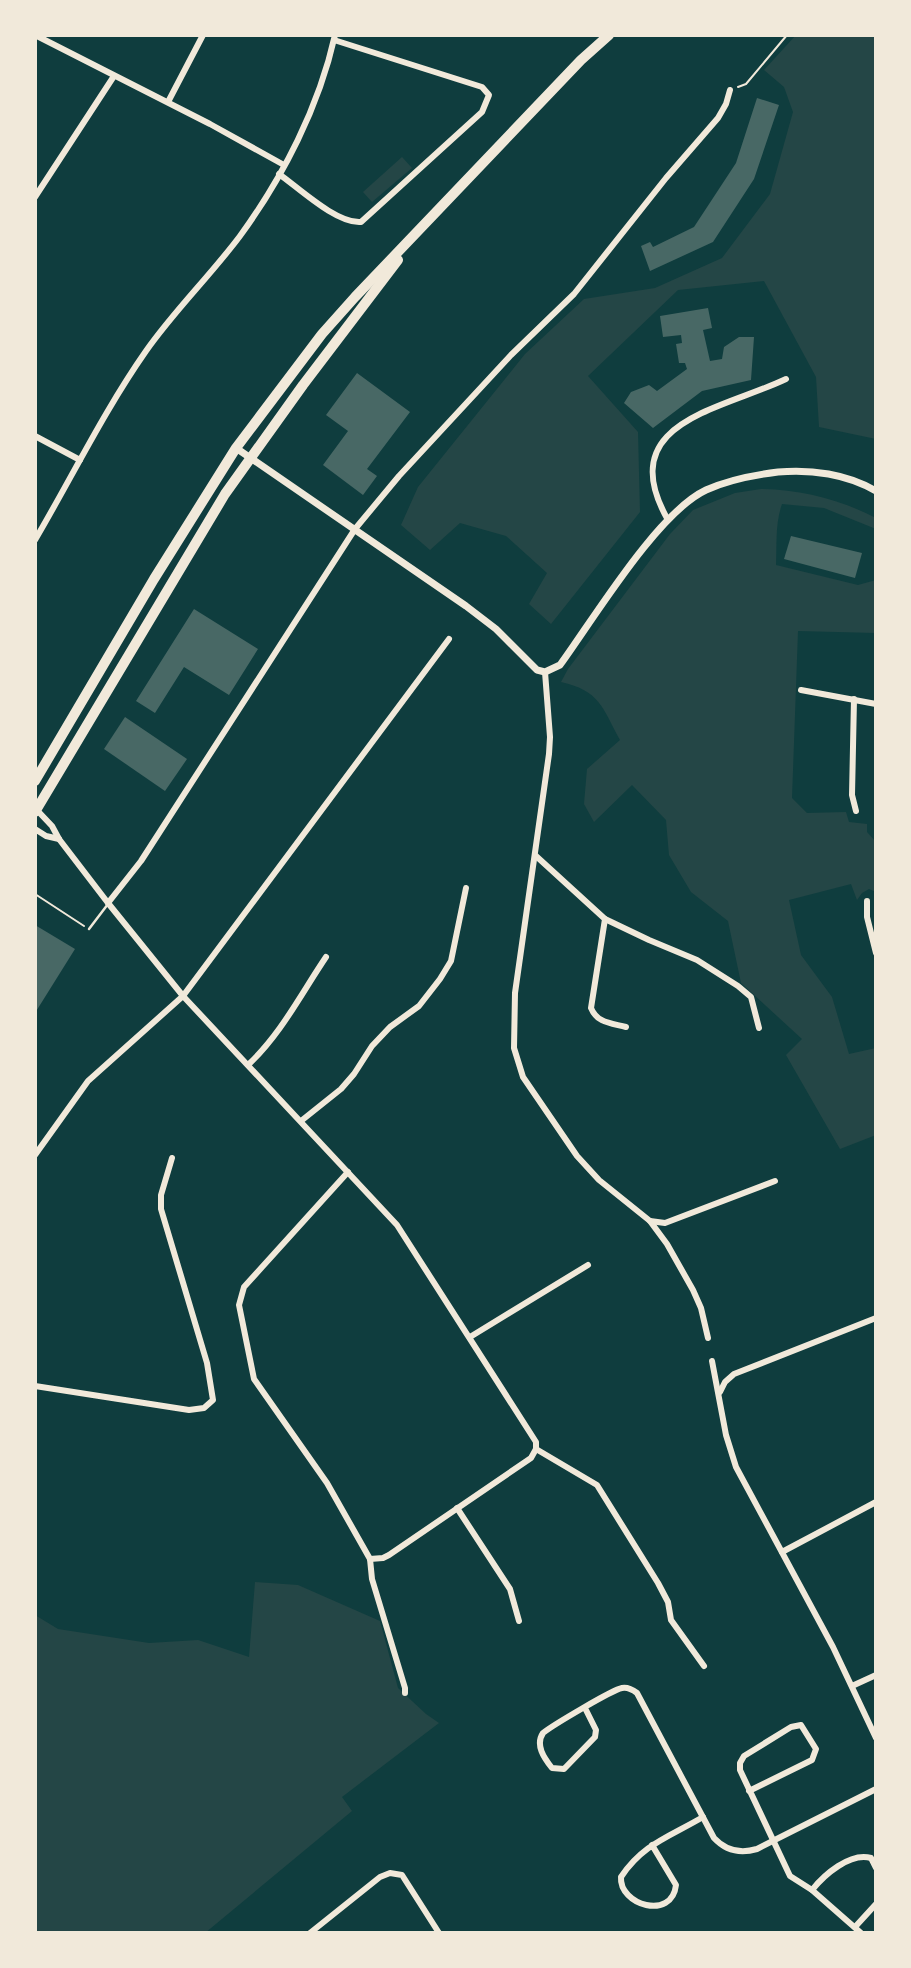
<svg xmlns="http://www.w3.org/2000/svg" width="911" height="1968" font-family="Signika,sans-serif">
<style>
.green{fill:#244646}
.building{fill:#486865}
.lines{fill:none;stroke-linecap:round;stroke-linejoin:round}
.path{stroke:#f1e9da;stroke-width:2}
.service{stroke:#f1e9da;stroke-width:2.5}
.minor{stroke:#f1e9da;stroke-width:6}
.tertiary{stroke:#f1e9da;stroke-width:7}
.primary{stroke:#f1e9da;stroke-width:10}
</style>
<rect width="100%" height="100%" fill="#0f3d3e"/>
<g class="green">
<path d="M796 35H876V439L819 427 816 377 764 281 678 290 588 376 638 432 640 512 551 624 529 604 547 573 506 536 460 523 430 550 401 525 418 487 525 354 584 299 655 288 722 258 770 194 793 112 784 87 764 70Z"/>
<path d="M402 157 412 168 372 202 363 192Z"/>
<path d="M761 489C802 490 839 499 876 518V529L824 508 782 504C775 524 777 544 776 565L858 585 876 580V633L798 631 792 798 807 813 846 812 849 822 867 824V832L876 842V892L869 889 862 893 857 900 851 884 789 900 801 955 832 997 849 1054 876 1048V1135L840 1149 786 1055 802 1039 741 983 728 921 691 892 669 855 666 820 632 785 594 822 584 804 587 769 620 740C602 707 600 691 561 682L568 669 670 534 693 510 735 493Z"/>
<path d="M255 1582 298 1585 380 1621 398 1688 426 1714 439 1723 342 1797 352 1811 205 1933H35V1615L58 1629 149 1643 198 1640 249 1657Z"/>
</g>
<g class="building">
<path d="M757 98 779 105 754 179 713 242 650 271 641 246 650 242 653 247 694 227 736 163Z"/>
<path d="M708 308 712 328 703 330 710 361 722 359 724 347 739 337H754L751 380 702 391 653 428 624 403 631 392 649 385 657 391 687 369 685 363H679L676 344 682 343 681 335 663 337 660 316Z"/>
<path d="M357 373 410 412 367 469 377 476 363 495 323 465 348 431 326 415Z"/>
<path d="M791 536 862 553 855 578 784 559Z"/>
<path d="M194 609 258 649 229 695 184 667 155 713 136 701Z"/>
<path d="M125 717 187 759 165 791 104 749Z"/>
<path d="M35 925 75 949 35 1013Z"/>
</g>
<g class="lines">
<g class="path">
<path d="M738 87 746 84 787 35"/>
<path d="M35 894 84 926"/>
</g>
<path class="service" d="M89 929 108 904"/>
<g class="minor">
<path d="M35 35 210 124 284 165"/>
<path d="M168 102 203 35"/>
<path d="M279 174C300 189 337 224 361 222L482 112 489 95 482 87 334 40"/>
<path d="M35 197 114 76"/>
<path d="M35 436 80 460"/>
<path d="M668 520C612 422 721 410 786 379"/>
<path d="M35 540C72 477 104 411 146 351 174 311 210 276 240 236 283 177 319 107 335 35"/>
<path d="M545 672 550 737 549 754 515 993 514 1048 523 1077 577 1156 599 1180 650 1221 667 1244 693 1290 701 1308 708 1338"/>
<path d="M801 690 876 704"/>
<path d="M854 699 852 795 856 811"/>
<path d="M35 808 52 826 59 839 108 903 183 996 397 1225 536 1442V1449L531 1458 389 1555 383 1558 370 1559"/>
<path d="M35 829 46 836 59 839"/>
<path d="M536 856 605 919 591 1008C597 1023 611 1023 626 1027"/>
<path d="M867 901V917L876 953"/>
<path d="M108 903 141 861 355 529 399 476 511 355 574 294 666 178 718 118 726 104 730 90"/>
<path d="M605 919 649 940 697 960 738 986 751 997 759 1028"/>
<path d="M248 1065C281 1034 301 994 326 957"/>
<path d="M301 1121 341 1089 354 1074 372 1046 390 1027 419 1006 440 979 451 961 466 888"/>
<path d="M35 1155 88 1081 183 996 449 639"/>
<path d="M348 1172 244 1287 239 1305 254 1379 327 1483 370 1559 372 1579 405 1688V1693"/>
<path d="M650 1221 665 1223 775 1181"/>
<path d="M470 1337 588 1265"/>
<path d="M712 1361 726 1435 736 1467 833 1647 876 1738"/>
<path d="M35 1386 189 1410 204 1408 213 1400 207 1363 161 1209V1195L172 1158"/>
<path d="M720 1392 725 1382 734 1374 876 1318"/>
<path d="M536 1449 597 1485 658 1583 668 1602 671 1620 704 1666"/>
<path d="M457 1508 510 1589 519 1621"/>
<path d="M782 1552 876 1502"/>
<path d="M852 1686 876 1675"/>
<path d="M585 1708 596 1730 595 1737 564 1769 552 1768C544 1758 535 1745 543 1733 553 1725 612 1690 622 1688 627 1687 633 1690 637 1693L714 1838C726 1851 740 1854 757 1849L876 1789"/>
<path d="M749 1791 812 1760 816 1749 801 1725 791 1727 744 1756 740 1763V1770L790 1876 812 1890 861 1933"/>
<path d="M652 1845 676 1885C672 1921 619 1905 621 1877 643 1844 669 1837 703 1817"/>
<path d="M812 1890C824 1875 850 1852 871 1858L876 1868"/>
<path d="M855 1927 876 1904"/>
<path d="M310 1933 380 1877 390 1873 402 1875 439 1933"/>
</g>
<path class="tertiary" d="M236 448 466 606 496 629 537 670 545 672 560 665C593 620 657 513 706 490 728 480 754 475 778 472 811 469 847 474 876 491"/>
<g class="primary">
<path d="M35 781 154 579 236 448 322 334 355 297 581 60 609 35"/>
<path d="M35 812 225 494 303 385 398 260"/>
</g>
</g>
<rect width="911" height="1968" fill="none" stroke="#f1e9da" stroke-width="74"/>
</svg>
